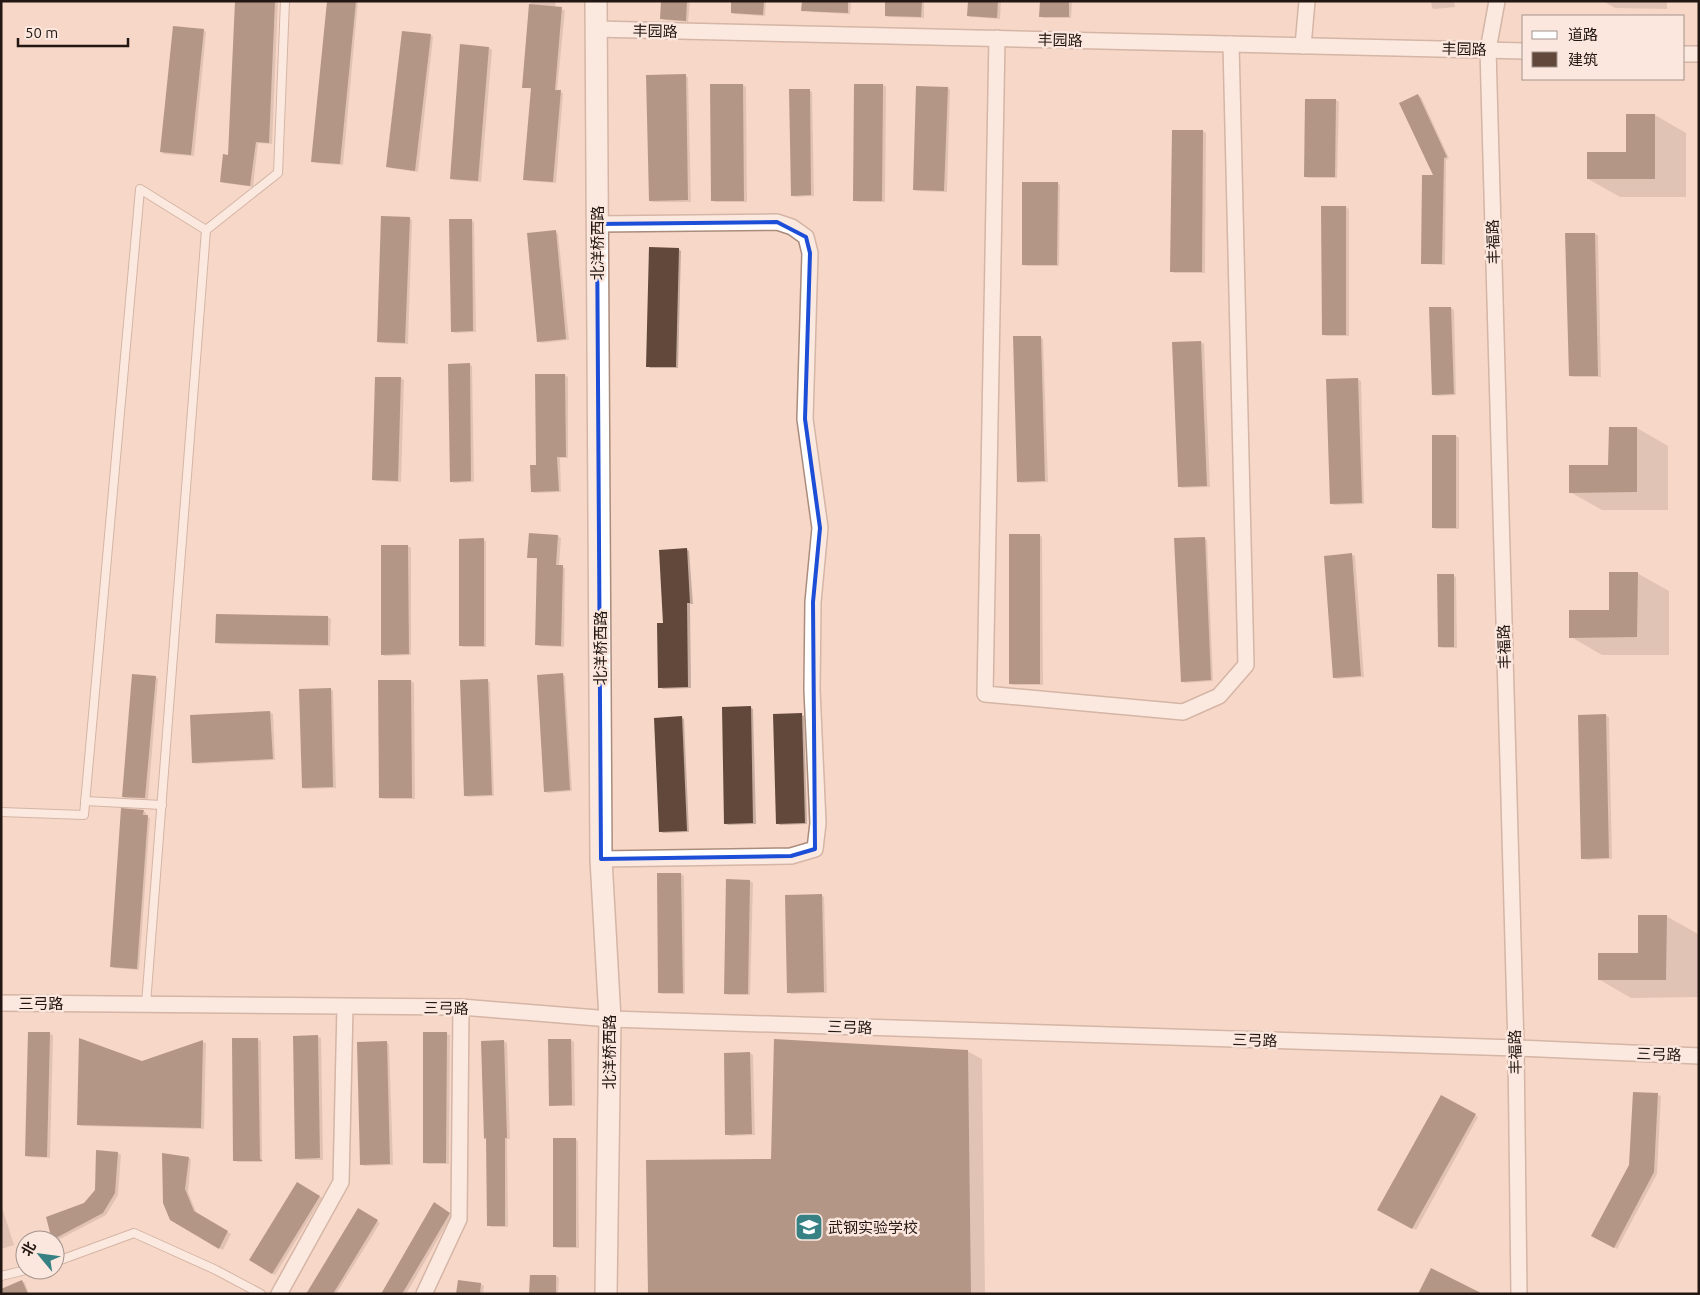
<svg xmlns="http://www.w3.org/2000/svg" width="1700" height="1295" font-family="Ubuntu,'Noto Sans SC',sans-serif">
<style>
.shadow{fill:#0003}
.building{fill:#62483b}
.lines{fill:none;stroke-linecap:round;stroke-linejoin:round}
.lane-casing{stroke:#aa8c7d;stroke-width:10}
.street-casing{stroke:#aa8c7d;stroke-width:18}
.secondary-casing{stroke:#aa8c7d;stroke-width:24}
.lane{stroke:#fff;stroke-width:8}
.street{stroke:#fff;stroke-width:15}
.secondary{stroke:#fff;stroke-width:21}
.marked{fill:none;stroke:#1d4ed8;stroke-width:4;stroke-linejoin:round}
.labels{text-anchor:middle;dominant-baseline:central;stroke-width:5;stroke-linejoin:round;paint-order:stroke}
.street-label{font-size:15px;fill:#221712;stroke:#fbe7de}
.poi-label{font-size:15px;fill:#221712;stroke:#fbe7de;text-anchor:start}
</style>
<rect width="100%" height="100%" fill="#f7d7c7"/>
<g class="shadow">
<path d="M237 1H278L272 144 258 143 253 187 224 183 221 182 229 156Z"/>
<path d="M328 1H358L343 165 316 163 313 161Z"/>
<path d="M531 1H556L555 8 565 10 557 91 563 93 556 183 528 181 525 179 532 89 523 87Z"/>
<path d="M663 1H690L688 22 664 20 661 18Z"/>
<path d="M733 1H766L765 16 735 14 732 13Z"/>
<path d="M810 1H851L850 14 812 12 810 11Z"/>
<path d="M887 1H924V18L889 17 886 16Z"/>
<path d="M969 1H1001L1000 19 971 17 968 16Z"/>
<path d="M1041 1H1072L1071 18H1043L1040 16Z"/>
<path d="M1431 1H1454L1455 7 1435 9 1432 8Z"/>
<path d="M1603 1H1667V9L1615 8Z"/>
<path d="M203 30 206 32 194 156 164 154 161 152Z"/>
<path d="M431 35 433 37 418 172 390 168 387 167Z"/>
<path d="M489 48 492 50 481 182 454 180 451 178Z"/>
<path d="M685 76 688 77 691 202H653L650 201Z"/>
<path d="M743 85 746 87 747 202H715L712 200Z"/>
<path d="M856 85H883L886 87 885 202H858L855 200Z"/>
<path d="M947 88 950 89 947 192 917 191 915 190Z"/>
<path d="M809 90 812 92 814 196 795 197 792 195Z"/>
<path d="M1418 96 1421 97 1449 158 1446 160 1445 265 1425 264 1422 263 1435 177Z"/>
<path d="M1336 100 1339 102 1337 178H1308L1305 176Z"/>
<path d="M1655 115 1686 133V197H1620L1588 179 1628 153Z"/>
<path d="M1203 131 1206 133 1205 273H1174L1172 271Z"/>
<path d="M1057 183 1060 185 1059 266H1026L1023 264Z"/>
<path d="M1346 207 1349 209V336H1326L1323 334Z"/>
<path d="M409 218 412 220 408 344 381 343 378 342Z"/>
<path d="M471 220 474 222 476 332 455 333 452 331Z"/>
<path d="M555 232 558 233 569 340 542 343 539 341Z"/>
<path d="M1595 234 1598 235 1601 377H1573L1570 376Z"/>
<path d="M678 249 681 251 678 368H650L648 366Z"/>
<path d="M1451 308 1454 310 1456 395 1436 396 1433 394Z"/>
<path d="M1040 337 1043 339 1048 482 1021 483 1019 481Z"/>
<path d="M1201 342 1204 344 1210 487 1182 488 1179 486Z"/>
<path d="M469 364 472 366 474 482 454 483 451 481Z"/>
<path d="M565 375 568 377V458H560L561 492 535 493 532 492 537 466Z"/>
<path d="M401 378 404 380 401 482 376 481 373 480Z"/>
<path d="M1358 379 1361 381 1364 504 1334 505 1331 503Z"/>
<path d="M1637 428 1668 446V510H1602L1570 492 1610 466Z"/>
<path d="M1456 436 1459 438V529H1436L1433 527 1434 437Z"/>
<path d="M1039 535 1042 537 1043 685H1013L1010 683Z"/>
<path d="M558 536 561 538 559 566 565 568 564 647 539 646 537 644 538 559 529 557Z"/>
<path d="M1204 538 1207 540 1213 681 1185 683 1182 681Z"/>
<path d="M483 540 486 541V647H463L460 645Z"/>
<path d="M408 546 411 548V655L385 656 382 654V547Z"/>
<path d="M686 549 689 551 693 604H690L691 688 663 689 660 687 664 624Z"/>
<path d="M1352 555 1355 556 1364 677 1337 679 1334 677Z"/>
<path d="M1637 573 1669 591V655H1602L1571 637 1610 611Z"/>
<path d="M1453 575 1456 577 1457 648H1442L1439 647Z"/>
<path d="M328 617 331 619 330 646 220 644 217 643Z"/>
<path d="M562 674 565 676 572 791 548 793 545 791Z"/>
<path d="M155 677 158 679 148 799 126 798 123 797Z"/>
<path d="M411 681 414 683 415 799H384L381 798Z"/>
<path d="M487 681 490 682 494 796 468 797 465 795Z"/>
<path d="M330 689 333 691 336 788 306 789 303 788Z"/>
<path d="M751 708 753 709 756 824 728 825 725 823Z"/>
<path d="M270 712 273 714 275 760 196 764 193 762 191 716Z"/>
<path d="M801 715 804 716 807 824 780 825 777 823Z"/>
<path d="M1606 715 1609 717 1612 859 1586 860 1583 858Z"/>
<path d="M681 717 684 719 689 832 663 833 660 831Z"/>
<path d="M144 811 146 813V816L150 818 139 970 114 968 111 966Z"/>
<path d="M681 874 684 876 685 994H662L659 992Z"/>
<path d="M750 881 753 883 750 995H728L725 993Z"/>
<path d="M821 895 824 897 827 993 791 994 788 992Z"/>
<path d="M1666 916 1698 934V997L1631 998 1600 980 1639 954Z"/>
<path d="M29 1033 50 1034 53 1035 50 1158 29 1157 26 1156Z"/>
<path d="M447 1034 450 1035 449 1164H427L424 1162Z"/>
<path d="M294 1037H318L321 1038 323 1160H299L296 1158Z"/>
<path d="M258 1039 261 1041 262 1162H238L235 1161Z"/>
<path d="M571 1040 574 1042 575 1106H553L550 1105 549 1041Z"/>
<path d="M504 1041 507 1043 510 1139H507L508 1227H491L488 1225V1139L485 1138Z"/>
<path d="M203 1042 206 1043 204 1129 81 1126 79 1125 142 1062Z"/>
<path d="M386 1042 389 1044 393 1165 364 1166 362 1164Z"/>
<path d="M967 1051 982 1059 985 1294H649L772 1160Z"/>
<path d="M750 1053 753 1055 755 1135 730 1136 727 1134 725 1054Z"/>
<path d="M1658 1095 1661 1096 1657 1174 1617 1249 1593 1236 1630 1166Z"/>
<path d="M1441 1096 1478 1117 1416 1230 1378 1209Z"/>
<path d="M575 1139 578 1141 579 1248H557L554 1246Z"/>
<path d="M118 1153 121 1155 118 1195 106 1215 56 1241 53 1239 96 1191Z"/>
<path d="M188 1158 191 1159 188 1192 197 1214 231 1234 223 1250 171 1219Z"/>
<path d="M298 1183 322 1198 275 1275 251 1260Z"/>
<path d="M1 1204 14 1245 1 1249Z"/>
<path d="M435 1204 452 1215 406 1294H382Z"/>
<path d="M358 1210 380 1223 336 1294H309Z"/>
<path d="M556 1276 559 1278 558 1294H531Z"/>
<path d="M22 1281 25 1283 29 1294H4Z"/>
<path d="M459 1282 481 1284 484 1286 483 1294H457Z"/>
</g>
<g class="building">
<path d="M235 1H275L269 143 256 142 250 186 220 182 223 154 228 155Z"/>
<path d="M327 1H356L340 164 311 162Z"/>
<path d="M661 1H687L686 21 660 19Z"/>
<path d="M731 1H764L763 15 731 13Z"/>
<path d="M802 1H848V13L801 11Z"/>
<path d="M885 1H922L921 17 885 16Z"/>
<path d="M968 1H998L997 18 967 16Z"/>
<path d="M1040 1H1069V17H1039Z"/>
<path d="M529 4 562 7 555 90H561L553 182 523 180 531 88H522Z"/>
<path d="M173 26 204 29 191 155 160 152Z"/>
<path d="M402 31 431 34 415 171 386 167Z"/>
<path d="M460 44 489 47 478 181 450 179Z"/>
<path d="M686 74 688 200 649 201 646 75Z"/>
<path d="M710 84H743L744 201H711Z"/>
<path d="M854 84H883L882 201H853Z"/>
<path d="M916 86 948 87 944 191 913 190Z"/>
<path d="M789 89H810L811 195 791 196Z"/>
<path d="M1418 94 1447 157 1444 158 1442 264H1421L1422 175H1433L1399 103Z"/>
<path d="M1305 99H1336L1335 177H1304Z"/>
<path d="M1626 114H1655V179H1587V152H1626Z"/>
<path d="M1172 130H1203L1202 272H1170Z"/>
<path d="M1022 182H1058L1057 265H1022Z"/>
<path d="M1321 206H1346V335H1322Z"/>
<path d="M381 216 410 217 405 343 377 342Z"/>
<path d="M449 219H472L473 331 451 332Z"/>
<path d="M556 230 566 339 537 342 527 233Z"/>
<path d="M1565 233H1595L1598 376H1569Z"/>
<path d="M649 247 679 248 676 367H646Z"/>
<path d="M1429 307H1451L1454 394 1432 395Z"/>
<path d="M1013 336H1041L1045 481 1017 482Z"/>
<path d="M1201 341 1207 486 1178 487 1172 342Z"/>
<path d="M470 363 471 481 450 482 448 364Z"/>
<path d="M535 374H565L566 457H557L559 491 531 492 530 465H536Z"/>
<path d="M375 377H401L398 481 372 480Z"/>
<path d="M1358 378 1362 503 1330 504 1326 379Z"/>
<path d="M1609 427H1637V492L1569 493V465H1608Z"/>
<rect x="1432" y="435" width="24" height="93"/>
<path d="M529 533 558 535 556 565H563L561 646 535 645 537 558H527Z"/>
<rect x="1009" y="534" width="31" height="150"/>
<path d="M1205 537 1211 680 1181 682 1174 538Z"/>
<path d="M484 538V646H459V539Z"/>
<path d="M381 545H408L409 654 381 655Z"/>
<path d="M687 548 690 603H687L688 687 658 688 657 623H663L659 550Z"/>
<path d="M1352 553 1361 676 1333 678 1324 556Z"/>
<path d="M1609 572H1638L1637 637 1569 638V610H1609Z"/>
<path d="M1437 574H1454V647H1438Z"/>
<path d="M216 614 328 616V645L215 643Z"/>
<path d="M563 673 570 790 544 792 537 675Z"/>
<path d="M132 674 156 676 145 798 122 797Z"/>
<path d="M488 679 492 795 464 796 460 680Z"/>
<path d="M378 680H411L412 798H379Z"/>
<path d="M331 688 333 787 302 788 299 689Z"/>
<path d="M751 706 753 823 724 824 722 707Z"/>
<path d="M270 711 273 759 192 763 190 715Z"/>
<path d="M802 713 805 823 776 824 773 714Z"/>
<path d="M1606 714 1609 858 1581 859 1578 715Z"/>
<path d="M682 716 687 831 659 832 654 718Z"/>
<path d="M121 808 144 810 143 815H148L137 969 110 967Z"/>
<path d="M657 873H681L683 993H658Z"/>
<path d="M726 879 750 880 748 994H724Z"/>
<path d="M822 894 824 992 787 993 785 895Z"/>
<path d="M1638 915H1667L1666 980H1598V953H1638Z"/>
<path d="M28 1032H50L47 1157 25 1156Z"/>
<path d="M423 1032H447L446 1163H423Z"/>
<path d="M318 1035 320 1158 295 1159 293 1036Z"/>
<path d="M79 1038 142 1061 203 1040 201 1128 77 1125Z"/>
<path d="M232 1038H258L260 1159 263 1161H233Z"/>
<path d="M548 1039H571L572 1105 549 1106Z"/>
<path d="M774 1039 968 1050 971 1294H648L646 1160 771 1159Z"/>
<path d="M504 1040 507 1138H505V1226H487L486 1138 484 1139 481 1041Z"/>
<path d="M387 1041 390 1164 360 1165 357 1042Z"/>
<path d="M750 1052 752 1134 725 1135 724 1053Z"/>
<path d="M1633 1092 1658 1093 1654 1172 1614 1248 1591 1236 1629 1165Z"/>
<path d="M1441 1095 1476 1114 1412 1229 1377 1210Z"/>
<rect x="553" y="1138" width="23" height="109"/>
<path d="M96 1150 118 1152 115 1193 103 1213 52 1240 46 1217 84 1203 95 1190Z"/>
<path d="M162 1153 189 1157 185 1189 194 1211 228 1231 219 1249 170 1220 163 1203Z"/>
<path d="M297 1182 320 1196 272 1274 249 1260Z"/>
<path d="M434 1202 450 1213 402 1294H381Z"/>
<path d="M358 1208 378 1220 333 1294H306Z"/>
<path d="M1431 1268 1483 1294H1418Z"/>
<path d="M530 1275H556V1294H529Z"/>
<path d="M22 1280 28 1294H1V1289Z"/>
<path d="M458 1280 481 1283 480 1294H456Z"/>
</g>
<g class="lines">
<defs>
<g id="lane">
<path d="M85 801 162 805"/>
<path d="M1 812 84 815 140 189 206 230"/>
<path d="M146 1004 206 230 278 173 285 1"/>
<path d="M55 1262 134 1233 216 1270 261 1294"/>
<path d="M1 1276 26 1270"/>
</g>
<g id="street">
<path d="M1497 1 1488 50 1516 1048 1519 1294"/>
<path d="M595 29 1524 51"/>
<path d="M997 38 985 694 1183 712 1219 696 1246 665 1231 44"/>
<path d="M1303 46 1307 1"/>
<path d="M1684 54H1699"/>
<path d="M597 224 777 222 792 227 806 237 810 253 805 419 820 528 813 602 812 690 818 823 815 849 791 856 601 859"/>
<path d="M1 1003 461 1007 610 1019 1516 1048 1699 1056"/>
<path d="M279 1294 341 1182 345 1007"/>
<path d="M424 1294 459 1219 461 1007"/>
</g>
<path id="secondary" d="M596 1 601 859 610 1019 606 1294"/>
</defs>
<use href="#lane" class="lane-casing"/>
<use href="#street" class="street-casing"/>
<use href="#secondary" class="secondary-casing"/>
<use href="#lane" class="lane"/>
<use href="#street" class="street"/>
<use href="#secondary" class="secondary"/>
</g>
<path d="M0 0H1700V1295H0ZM777 222 806 237 810 253 805 419 820 528 813 602 815 849 791 856 601 859 597 224Z" fill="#f7d7c7" fill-opacity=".55" fill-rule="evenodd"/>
<path class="marked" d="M777 222 806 237 810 253 805 419 820 528 813 602 815 849 791 856 601 859 597 224Z"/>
<defs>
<symbol id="school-square" viewBox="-11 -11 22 22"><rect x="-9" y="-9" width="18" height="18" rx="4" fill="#378084" stroke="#fbe7de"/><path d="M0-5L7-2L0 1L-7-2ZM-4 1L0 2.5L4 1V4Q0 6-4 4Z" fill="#fff"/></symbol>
</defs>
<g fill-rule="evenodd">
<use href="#school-square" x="793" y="1211" width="32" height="32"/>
</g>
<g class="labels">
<g class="street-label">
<text transform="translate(655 31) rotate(1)">丰园路</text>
<text transform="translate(1060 40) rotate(1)">丰园路</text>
<text transform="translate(1464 49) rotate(1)">丰园路</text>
<text transform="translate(1493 242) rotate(-92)">丰福路</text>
<text transform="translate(597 243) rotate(-90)">北洋桥西路</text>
<text transform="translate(1504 647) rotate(-92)">丰福路</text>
<text transform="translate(600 648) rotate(-90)">北洋桥西路</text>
<text x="41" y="1003">三弓路</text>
<text transform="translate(446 1008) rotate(1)">三弓路</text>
<text transform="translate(850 1027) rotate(2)">三弓路</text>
<text transform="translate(1255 1040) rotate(2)">三弓路</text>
<text transform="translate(609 1052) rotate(-90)">北洋桥西路</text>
<text transform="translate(1515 1052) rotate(-91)">丰福路</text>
<text transform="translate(1659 1054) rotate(2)">三弓路</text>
</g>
<g class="poi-label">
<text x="828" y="1227">武钢实验学校</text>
</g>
</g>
<rect width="1700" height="1295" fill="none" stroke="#221712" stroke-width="5"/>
<rect x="1522" y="15" width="162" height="65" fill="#fbe7de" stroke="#a4948c"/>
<rect x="1532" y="31" width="25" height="8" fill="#ffffff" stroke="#a4948c"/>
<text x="1568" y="40" font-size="15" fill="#221712">道路</text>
<rect x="1532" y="52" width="25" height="15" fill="#62483b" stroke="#a4948c"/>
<text x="1568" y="65" font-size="15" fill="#221712">建筑</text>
<g transform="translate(40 1255) rotate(299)"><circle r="24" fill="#fbe7de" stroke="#a4948c"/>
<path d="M0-4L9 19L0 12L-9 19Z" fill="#378084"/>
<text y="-8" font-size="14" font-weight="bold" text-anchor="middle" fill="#221712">北</text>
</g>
<path d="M18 38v8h110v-8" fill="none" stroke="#221712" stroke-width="2.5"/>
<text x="25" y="38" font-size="15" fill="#221712" stroke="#fbe7de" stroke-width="4" paint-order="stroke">50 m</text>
</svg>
